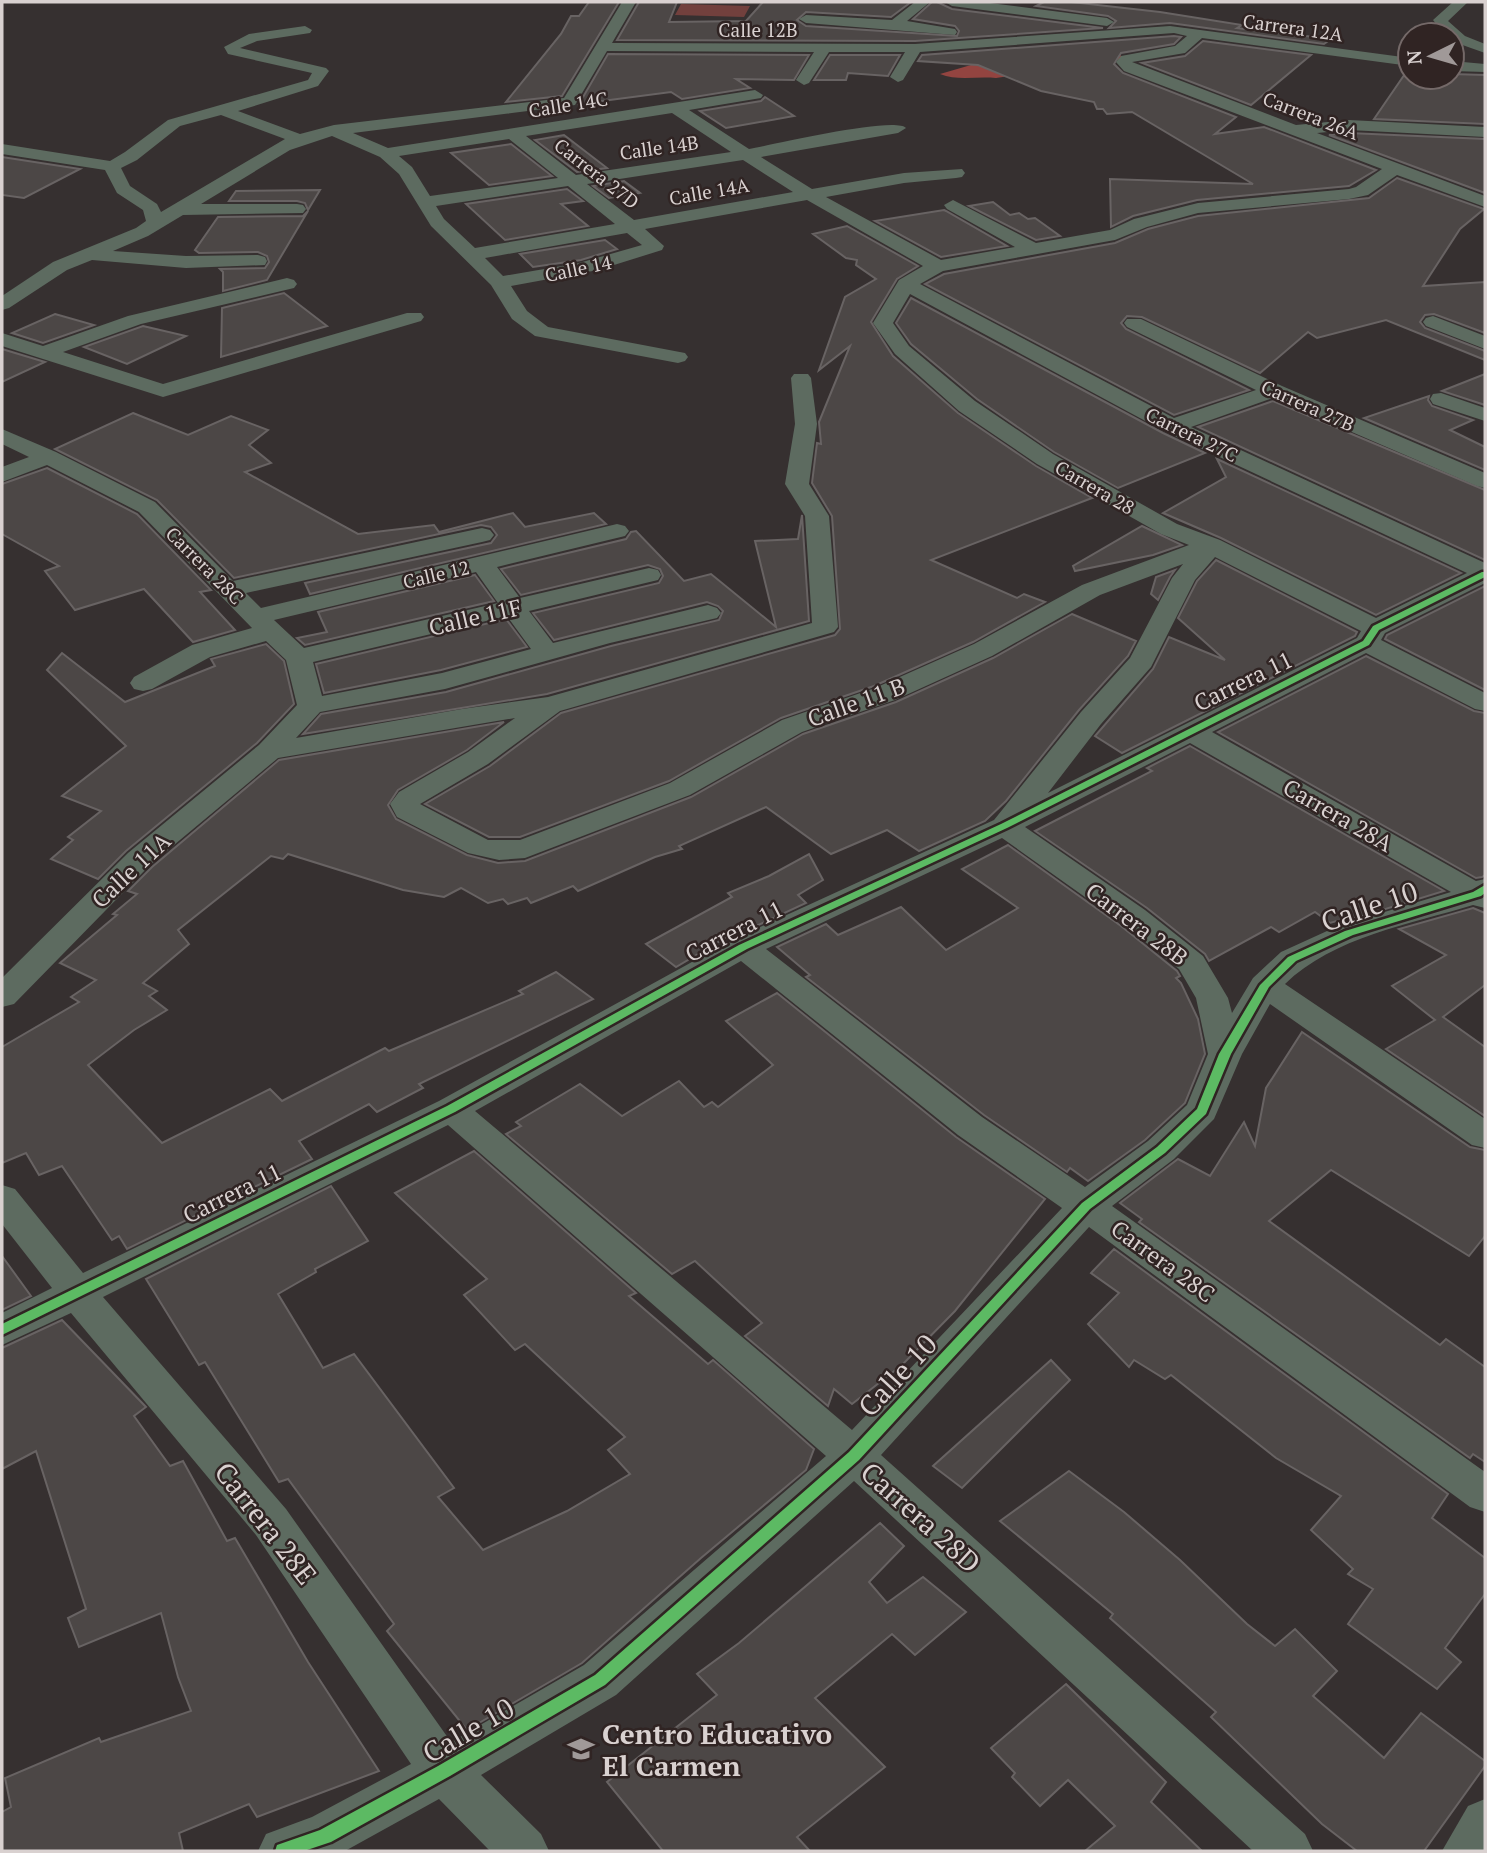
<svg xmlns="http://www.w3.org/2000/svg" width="1487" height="1853" font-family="'PT Serif',serif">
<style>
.green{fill:#72403d}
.forest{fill:#934440}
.building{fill:#4c4746;stroke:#686363;stroke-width:2}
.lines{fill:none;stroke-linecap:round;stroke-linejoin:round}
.minor{fill:#5d6b60;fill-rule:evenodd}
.cycleway-casing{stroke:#302423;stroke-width:5}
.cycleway{fill:#5cba63;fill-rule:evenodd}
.labels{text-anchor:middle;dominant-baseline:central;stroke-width:5;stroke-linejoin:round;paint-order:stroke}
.far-street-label{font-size:19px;fill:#d9d1d0;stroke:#302423}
.street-label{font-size:23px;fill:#d9d1d0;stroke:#302423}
.near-street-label{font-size:28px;fill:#d9d1d0;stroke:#302423}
.near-poi-label{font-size:28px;font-weight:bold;fill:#d9d1d0;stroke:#302423;text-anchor:start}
</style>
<rect width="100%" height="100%" fill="#363030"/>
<path class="green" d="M681 4 750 6 744 17 675 15Z"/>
<path class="forest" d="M1117 47 1122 59 996 78C977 76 957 81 940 74L995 58Z"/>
<g class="building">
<path d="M589 2H619L562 96 506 102 561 34 571 16H579Z"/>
<path d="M639 2H677L669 22 746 21 763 2H911L891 17 806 12 797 20 806 26 957 36 959 31 955 26 913 19 932 2H937L952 9 1103 28 915 41 617 40Z"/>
<path d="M1044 2H1071L1160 12 1242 25 1237 28 1331 39 1324 44 1170 23 1109 28 1116 21 1108 16 1036 6Z"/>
<path d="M1174 36 1181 37 1174 44 1121 53 1114 64 1123 73 1236 117 1215 134 1264 127 1376 170 1349 186 1197 200 1133 216 1111 227 1110 179 1253 184 1132 112 1107 114 1103 109H1097L1094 102 1041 91 978 65 918 61 922 55Z"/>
<path d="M1203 41 1311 55 1251 105 1142 63 1185 56Z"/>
<path d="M608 54 809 55 794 80 736 79 750 88 682 99 671 92 579 104Z"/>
<path d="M830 55H900L888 76 848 73 846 80H814Z"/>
<path d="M1409 68 1410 77H1452V74L1485 75V124L1374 119Z"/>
<path d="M765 97 794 116 726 128 700 111 761 101Z"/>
<path d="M1349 133 1485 139V193L1329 135Z"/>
<path d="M564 135 607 168 577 172 535 140Z"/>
<path d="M511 144 552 176 489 185 451 153Z"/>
<path d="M2 157 80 169 24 198 2 195Z"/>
<path d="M1397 178 1484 209 1460 229 1423 286 1485 282V333L1434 314 1425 315 1420 322 1425 328 1485 351V360L1386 320 1317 338 1308 332 1260 373 1142 317 1127 316 1121 323 1126 329 1249 390 1174 415 925 284 944 274 1115 243 1148 229 1198 216 1369 198Z"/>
<path d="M624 181 640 193 609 198 593 186Z"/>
<path d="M567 189 583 201 561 204 588 226 505 240 466 204Z"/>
<path d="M320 190 308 210 305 203 297 201H229L236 191Z"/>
<path d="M993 202 1010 215 1019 213 1028 219 1035 218 1060 236 1036 240 969 206Z"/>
<path d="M944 210 946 211 1007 246 941 257 875 221Z"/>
<path d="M308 211 267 280 223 291V272L220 269 265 268 269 262 267 256 258 252 199 253 195 250 218 217 303 216Z"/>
<path d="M847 226 918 266 897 279 871 322 893 356 958 413 1036 466 1092 498 931 560 1017 598 1024 594 1045 602 973 642 874 686 781 718 669 781 520 837H489L425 804 490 766 561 713 835 635 840 629 832 516 812 483 817 443 821 444 819 422 850 346 819 370 845 297 876 279 856 265 857 260 846 258 813 234Z"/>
<path d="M605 240 617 249 581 260 533 267 520 254Z"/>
<path d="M284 293 327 326 221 357 222 308Z"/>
<path d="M911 298 1163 433 1205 453 1118 488 1054 452 977 399 911 344 896 323Z"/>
<path d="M55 314 94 325 43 343 12 333Z"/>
<path d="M143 326 186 336 127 364 84 347Z"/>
<path d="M2 349 45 362 2 382Z"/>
<path d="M1485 374V405L1442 391Z"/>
<path d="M1429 396 1428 400 1432 406 1473 420 1450 430 1485 447V470L1364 418Z"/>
<path d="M1273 401 1485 490V560L1198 427Z"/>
<path d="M133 413 188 435 231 416 268 430 249 445 271 463 245 472 358 534 434 525 439 532 513 513 525 527 594 513 606 524 310 594 305 583 491 543 497 535 491 527 481 525 234 578 157 500 55 449Z"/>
<path d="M1217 459 1461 573 1376 615 1221 538 1163 513 1226 477Z"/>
<path d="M47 468 137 514 211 590 200 592 235 630 193 642 144 589 75 610 45 571 59 566 2 534V484Z"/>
<path d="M802 515 809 621 547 694 303 734 321 714 446 692 611 646 719 620 723 611 718 606 707 602 554 640 533 613 659 583 663 576 660 569 648 565 521 595 501 569 626 539 631 532 636 531 684 581 711 574 776 627 755 541 798 539Z"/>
<path d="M1142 526 1182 545 1153 555 1075 571 1073 566Z"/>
<path d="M1216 560 1357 632 1355 636 1122 753 1095 736 1153 669 1169 637 1225 660 1178 618 1197 581Z"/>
<path d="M1175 570 1170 577 1158 600 1151 594 1156 577Z"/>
<path d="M475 575 494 601 305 645 297 638 327 632 318 612Z"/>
<path d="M1485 586V690L1385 639 1387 635Z"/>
<path d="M1072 614 1136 641 1128 656 1079 710 1006 801 985 821 919 851 887 830 831 854 766 807 679 846 682 849 655 857 578 891 573 886 531 903 527 898 508 904 503 899 488 903 461 888 444 897 403 890 288 854 283 859 271 856 178 930 189 944 143 983 157 991 149 996 167 1010 134 1030 88 1065 162 1143 270 1089 282 1101 385 1048 389 1051 523 994 519 991 556 972 593 999 419 1084 423 1088 377 1112 369 1104 299 1141 312 1159 127 1249 119 1236 112 1240 62 1166 39 1175 26 1153 2 1163V1047L79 1002 71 997 96 980 60 963 117 915 113 914 137 894 128 891 152 867 279 760 504 722 467 750 398 790 388 805 396 819 467 855 498 863 525 861 691 797 803 734 896 702 993 658Z"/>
<path d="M506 619 527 647 441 670 324 693 316 664Z"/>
<path d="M266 644 284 661 294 704 257 743 126 851 98 879 51 859 73 840 68 837 101 811 62 796 126 746 47 670 62 653 125 702 215 666 211 659Z"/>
<path d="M1366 656 1474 711 1485 713V875L1482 877 1476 878 1218 732Z"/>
<path d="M1190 746 1444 891 1353 919 1350 917 1330 923 1315 912 1279 932 1271 927 1209 961 1205 954 1147 908 1035 831 1152 771 1147 768Z"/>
<path d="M1008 845 1121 926 1177 971 1180 976 1176 978 1181 983 1198 1019 1205 1054 1185 1103 1145 1140 1088 1181 1070 1168 1067 1172 984 1115 806 977 810 975 777 947 826 924 838 935 901 907 946 950 1018 908 962 869Z"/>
<path d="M809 854 823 880 798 895 806 903 754 927 749 924 676 967 646 944 732 897 728 893 769 876Z"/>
<path d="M1473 908 1485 913V985L1443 1017 1485 1047V1116L1386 1049 1435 1020 1392 986 1446 955 1399 929Z"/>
<path d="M777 993 956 1137 1045 1199 955 1311 902 1365 852 1404 834 1389 828 1406 745 1336 762 1323 695 1261 672 1274 506 1134 521 1126 516 1122 580 1084 622 1116 679 1081 704 1107 712 1102 718 1107 773 1065 726 1021Z"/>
<path d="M1302 1032 1470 1147 1485 1150V1236L1469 1256 1331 1170 1269 1221 1440 1345 1446 1339 1485 1367V1462L1473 1454 1470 1458 1139 1222 1142 1219 1120 1203 1178 1159 1210 1176 1244 1122 1255 1146 1266 1088Z"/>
<path d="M474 1151 636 1293 629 1296 708 1364 713 1360 814 1449 806 1470 701 1558 582 1663 467 1730 387 1631 394 1624 288 1479 279 1482 205 1362 199 1365 146 1279 331 1186 368 1241 315 1269 316 1272 278 1294 323 1368 354 1354 454 1488 438 1497 483 1550 567 1511 630 1474 608 1450 625 1437 525 1344 515 1350 464 1295 487 1279 395 1193Z"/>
<path d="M1114 1249 1448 1494 1432 1518 1485 1558V1594L1445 1648 1461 1662 1437 1689 1348 1624 1373 1589 1348 1574 1353 1569 1311 1530 1341 1496 1276 1458 1171 1375 1165 1379 1134 1360 1129 1367 1088 1324 1119 1293 1091 1273Z"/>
<path d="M2 1256 31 1296 2 1310Z"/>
<path d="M62 1320 146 1407 134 1416 170 1466 183 1461 227 1541 235 1538 308 1662 379 1771 257 1817 249 1804 179 1833 183 1851H2V1812L11 1807 5 1778 99 1738 101 1742 191 1711 178 1677 161 1613 79 1647 68 1618 86 1609 36 1451 2 1469V1348Z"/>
<path d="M1051 1360 1070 1380 962 1488 933 1466Z"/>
<path d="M1069 1471 1124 1512 1180 1560 1247 1624 1275 1646 1295 1629 1337 1671 1313 1696 1384 1758 1421 1713 1485 1761V1766L1424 1851H1357L1322 1824 1211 1717 1216 1712 1110 1618 1113 1614 1000 1521Z"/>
<path d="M880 1523 904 1546 869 1582 887 1603 923 1577 966 1612 915 1655 892 1634 815 1698 885 1767 797 1837 810 1851H663L607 1782 717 1695 697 1674 739 1643Z"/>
<path d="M1066 1684 1166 1782 1151 1802 1202 1851H1085L1115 1826 1068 1780 1040 1806 1012 1777 1015 1773 991 1748Z"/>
</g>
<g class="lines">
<g class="minor">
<path d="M622 2H636L612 43 915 44 1170 26 1410 58V66L1202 38 1185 53 1132 62 1296 125 1349 120 1485 127V137L1349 130 1317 133 1485 196V207L1397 175 1368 195 1349 199 1198 213 1147 227 1115 240 943 271 920 284 1174 418 1256 390 1127 327 1124 323 1127 319H1141L1282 386 1485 473V488L1477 486 1273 398 1191 427 1485 563V583L1385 633 1381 640 1485 693V711L1475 709 1366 653 1212 732 1476 881 1485 879V908L1473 905C1411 924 1333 937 1285 984L1485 1119V1148L1472 1145 1270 1004 1242 1054 1214 1119 1174 1159 1112 1206 1485 1472V1512L1470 1507 1089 1227 881 1455 1305 1834 1313 1851H1253L854 1481 616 1695 481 1775 541 1834 549 1851H490L439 1799 345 1851H258L266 1834 312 1817 411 1764 256 1535 71 1313 2 1345V1313L52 1288 2 1224V1185L15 1189 83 1273 439 1101 732 940 994 820 1081 712 1130 658 1172 578 1183 564 1100 595 992 656 895 700 802 732 690 795 525 858 499 860 468 853 397 817 390 804 399 792 468 752 515 718 278 758 150 865 14 1004 2 1007V978L128 853 259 745 297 705 286 660 266 641 210 657 152 689 143 691 134 689 130 683 134 677 192 645 252 628 139 512 47 465 2 482V467L29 457 2 444V429L56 452 155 502 233 581 482 528 490 530 494 535 490 540 482 542 246 593 261 608 617 524 625 526 629 531 625 536 497 567 520 598 649 568 658 570 661 575 658 580 529 611 553 643 708 605 717 608 721 613 717 618 610 643 445 689 320 712 296 738 462 709 548 697 812 623 805 516 785 484 795 424 791 378 794 374H808L811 378 817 424 809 484 829 516 838 627 834 632 560 711 488 764 420 804 488 840H520L670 783 782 720 875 688 974 644 1082 585 1189 545 1161 534 1037 464 959 411 895 354 873 323 899 280 923 266 807 200 645 229 664 246 662 250 598 270 511 286 527 311 548 327 685 353 688 357 685 361 678 363 535 336 512 319 491 285 431 226 399 174 380 157 332 136 290 150 201 204H297L303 205 306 209 303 213 183 215 148 236 113 251 186 256 258 255 265 257 267 261 265 265 186 268 92 260 67 270 9 308 2 310V296L53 262 136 228 146 221 143 210 117 193 105 170 2 154V144L110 161 125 152 168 120 308 80 312 73 228 54 224 47 249 34 305 26 312 30 310 33 257 41 240 48 326 68 329 71 318 86 238 111 300 134 334 125 564 98ZM1174 33 1187 36 1175 46 1121 56 1116 62 1124 71 1382 169 1356 187 1349 189 1198 203 1134 219 1110 230 1036 243 953 200 944 205 947 209 1015 247 941 260 826 197 904 183 956 178 962 177 965 173 962 169 904 173 812 189 761 157 898 133 906 128C894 116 772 145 749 149L689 110 761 98 763 95 755 90 388 148 353 133 575 105 607 51 814 52 796 80 804 85 809 83 829 52H905L890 77 898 82 903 80 920 52ZM672 113 731 152 576 175 526 136ZM221 115 285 139 161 212 157 204 130 186 121 168 137 160 180 126ZM509 139 558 178 430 196 412 167 399 156ZM743 160 793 192 634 220 587 184ZM568 186 615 224 475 248 444 219 436 206ZM627 233 642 245 579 263 503 276 485 258ZM910 294 1164 431 1467 573 1376 618 1220 540 1177 524 1053 454 975 401 909 346 893 323ZM1215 557 1361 631 1357 638 1048 793 1101 724 1151 667 1195 580ZM476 572 498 603 304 648 274 620ZM507 616 531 649 442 673 322 696 313 662ZM1190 743 1451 892 1338 926 1281 952 1253 978 1232 1013 1228 998 1203 956 1145 910 1025 827ZM1002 838 1123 924 1179 969 1196 998 1208 1054 1187 1105 1148 1141 1085 1187 982 1117 766 949ZM741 961 958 1135 1062 1208 852 1430 475 1111ZM448 1125 826 1456 584 1665 451 1742 286 1509 103 1297Z"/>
<path d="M915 2H930L907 21 955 29 957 32 955 35 806 23 799 19 806 15 892 20Z"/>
<path d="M945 2H982L1107 18 1114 22 1107 26 952 6Z"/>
<path d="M1453 2H1468L1448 21 1465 36 1485 44V53L1454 42 1452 35H1445L1433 20Z"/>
<path d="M1452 61 1485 64V72L1452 71Z"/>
<path d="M287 278 294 280 297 284 294 288 141 324 63 352 163 384 407 313H421L424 317 421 321 163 397 2 346V333L43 346 128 316Z"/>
<path d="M1433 316 1485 336V349L1426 326 1423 322 1426 318Z"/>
<path d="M1441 393 1485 408V421L1433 404 1430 399 1433 394Z"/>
<path d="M1485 1799V1851H1442L1468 1806Z"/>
</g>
<defs>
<g id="cycleway">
<path d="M1482 572H1485V577L1379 630 1369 645 1007 828 747 949 455 1112 2 1335V1324L447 1106 739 945 1001 824 1363 641 1373 626Z"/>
<path d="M1485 885V893L1481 896 1353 935 1296 961 1269 987 1231 1054 1206 1114 1165 1153 1090 1209 859 1460 605 1685 450 1776 331 1842 304 1851H275L277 1845 320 1830 438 1766 595 1675 849 1452 1082 1203 1157 1147 1197 1109 1219 1054 1260 985 1288 957 1345 931 1473 892Z"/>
</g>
</defs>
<use href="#cycleway" class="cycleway-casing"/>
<use href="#cycleway" class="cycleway"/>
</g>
<defs>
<symbol id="school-bare" viewBox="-9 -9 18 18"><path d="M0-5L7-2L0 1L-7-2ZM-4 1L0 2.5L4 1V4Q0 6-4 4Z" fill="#a09998" stroke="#302423" stroke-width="2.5" paint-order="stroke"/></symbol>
</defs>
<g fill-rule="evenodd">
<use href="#school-bare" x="562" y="1730" width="38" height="38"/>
</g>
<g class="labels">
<g class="far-street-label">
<text transform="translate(1293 27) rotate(8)">Carrera 12A</text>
<text x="758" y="29">Calle 12B</text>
<text transform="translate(568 104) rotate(-9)">Calle 14C</text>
<text transform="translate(1311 115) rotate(21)">Carrera 26A</text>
<text transform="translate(659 147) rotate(-8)">Calle 14B</text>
<text transform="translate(597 173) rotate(38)">Carrera 27D</text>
<text transform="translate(709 191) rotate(-10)">Calle 14A</text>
<text transform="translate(578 268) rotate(-12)">Calle 14</text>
<text transform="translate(1308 405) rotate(24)">Carrera 27B</text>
<text transform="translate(1192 434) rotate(26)">Carrera 27C</text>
<text transform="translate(1095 487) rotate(30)">Carrera 28</text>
<text transform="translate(205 565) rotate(45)">Carrera 28C</text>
<text transform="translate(436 574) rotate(-13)">Calle 12</text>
</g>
<g class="street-label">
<text transform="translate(475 617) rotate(-13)">Calle 11F</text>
<text transform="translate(1243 681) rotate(-26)">Carrera 11</text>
<text transform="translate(856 702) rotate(-20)">Calle 11 B</text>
<text transform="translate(1338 815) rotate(30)">Carrera 28A</text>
<text transform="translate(131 870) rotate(-43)">Calle 11A</text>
<text transform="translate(1137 924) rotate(37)">Carrera 28B</text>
<text transform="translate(734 931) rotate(-27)">Carrera 11</text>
<text transform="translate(232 1193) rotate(-26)">Carrera 11</text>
<text transform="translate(1163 1261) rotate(36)">Carrera 28C</text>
</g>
<g class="near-street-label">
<text transform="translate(1369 906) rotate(-19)">Calle 10</text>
<text transform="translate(897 1375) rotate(-47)">Calle 10</text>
<text transform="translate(921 1517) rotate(42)">Carrera 28D</text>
<text transform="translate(266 1523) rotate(52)">Carrera 28E</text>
<text transform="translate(468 1730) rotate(-30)">Calle 10</text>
</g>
<g class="near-poi-label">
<text x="602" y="1733">Centro Educativo<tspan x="602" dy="32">El Carmen</tspan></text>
</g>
</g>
<rect width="1487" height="1853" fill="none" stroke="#d9d1d0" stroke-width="7"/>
<g transform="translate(1431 56) rotate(265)"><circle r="33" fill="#302423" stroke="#746968" stroke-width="2"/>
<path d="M0-5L12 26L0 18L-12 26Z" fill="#a09998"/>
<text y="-10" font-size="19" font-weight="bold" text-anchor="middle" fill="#d9d1d0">N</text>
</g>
</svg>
